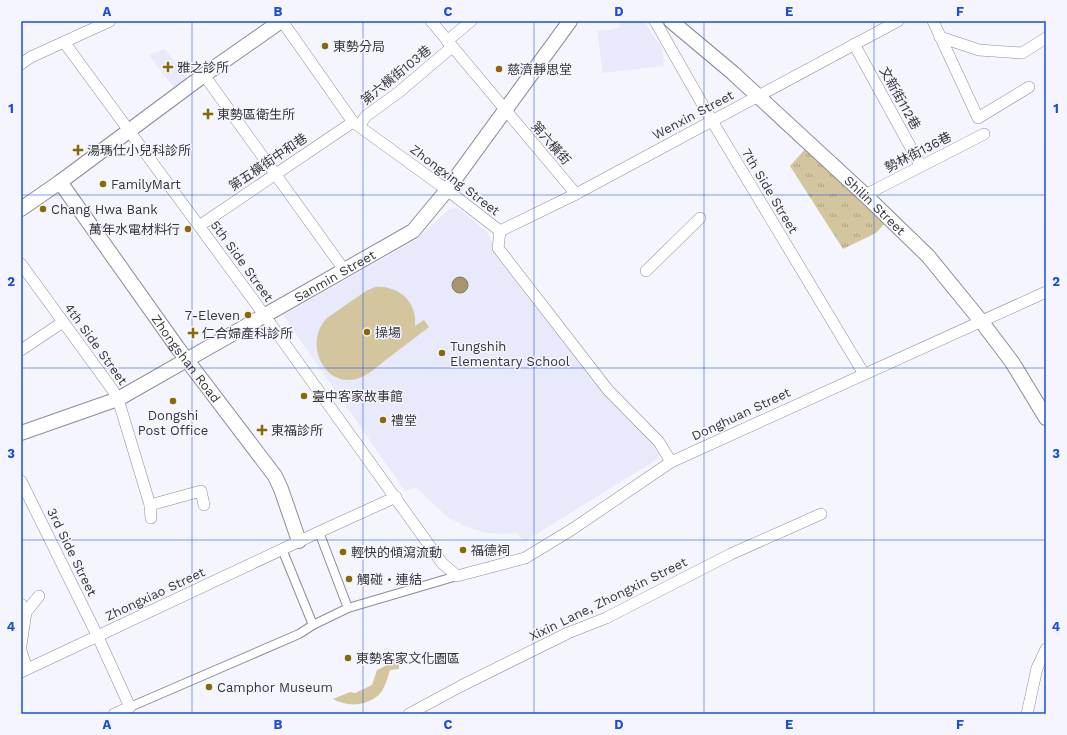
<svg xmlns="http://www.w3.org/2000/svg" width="1067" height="735" font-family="'Work Sans','Noto Sans TC',sans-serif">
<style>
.built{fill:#e8eafc}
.grass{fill:#d3c69f}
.park{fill:url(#park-tufts)}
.water{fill:#a5966d;stroke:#84795e}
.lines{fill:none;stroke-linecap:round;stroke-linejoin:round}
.pedestrian-casing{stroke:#8c8d97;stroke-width:10}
.minor-casing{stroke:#8c8d97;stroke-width:12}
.tertiary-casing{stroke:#8c8d97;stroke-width:16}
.pedestrian{stroke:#fff;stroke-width:8}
.minor{stroke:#fff;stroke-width:11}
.tertiary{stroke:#fff;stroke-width:14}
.grid{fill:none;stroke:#1d4ed8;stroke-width:1;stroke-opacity:0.55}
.poi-dot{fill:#856a06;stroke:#f4f5fe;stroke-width:1.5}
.labels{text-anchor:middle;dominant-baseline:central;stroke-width:3;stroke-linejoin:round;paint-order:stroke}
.poi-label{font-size:13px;fill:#36363b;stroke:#f4f5fe;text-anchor:start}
.street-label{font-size:13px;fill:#36363b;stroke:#f4f5fe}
.neatline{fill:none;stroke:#1d4ed8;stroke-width:1.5}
.grid-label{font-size:13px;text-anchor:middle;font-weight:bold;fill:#1d4ed8}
</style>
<defs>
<pattern id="park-tufts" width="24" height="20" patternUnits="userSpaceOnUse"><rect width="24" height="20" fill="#d3c69f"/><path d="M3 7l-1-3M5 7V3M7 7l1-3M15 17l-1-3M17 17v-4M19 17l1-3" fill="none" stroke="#aca283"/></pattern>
</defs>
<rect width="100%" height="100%" fill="#f4f5fe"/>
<g class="built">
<path d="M619 21H643L662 48 664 66 603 73 597 31 609 30 620 27Z"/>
<path d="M165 49 187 79 174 88 149 55Z"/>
<path d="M456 208 462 211 488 233 494 249 656 443 660 453 656 460 525 541 516 533 503 534 485 533 465 526 449 518 433 504 416 487 405 491 283 315 416 240 449 209Z"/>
</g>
<g class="grass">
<path d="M375 287C398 285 418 302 415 326L424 320 429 327C415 338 401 348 387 359 378 366 368 376 356 379 324 387 303 343 327 318L366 291Z"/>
<path d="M399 659V669L390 670C388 677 386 684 382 691 371 706 348 708 333 699L350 692 355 693 372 685 377 670Z"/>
</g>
<path class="park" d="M806 148 885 223 876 233 843 249 790 166Z"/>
<circle class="water" cx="460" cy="285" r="8"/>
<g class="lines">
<defs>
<g id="pedestrian">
<path d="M319 532 348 608"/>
<path d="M282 549 313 625"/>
<path d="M130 707 299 634 313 625 348 608 457 576"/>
</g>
<g id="minor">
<path d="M282 21 353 122 447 190 500 231 498 248 608 390 659 442 671 462"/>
<path d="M431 21 576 194"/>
<path d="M655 21 712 121 864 374"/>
<path d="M933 21 978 118 1029 87"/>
<path d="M940 37 979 50 1022 53 1046 38"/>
<path d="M447 41 471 21"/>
<path d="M64 42 257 305 442 563 457 576 525 558 571 530 671 462 1046 292"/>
<path d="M854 44 921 166"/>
<path d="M21 64 31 57 110 21"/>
<path d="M204 75 345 271"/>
<path d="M359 126 366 116 399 92 452 47"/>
<path d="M865 195 984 134"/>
<path d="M199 226 353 122"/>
<path d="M500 231 576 194 898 21"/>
<path d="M21 264 112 389 118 399 150 505 151 518"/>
<path d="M646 271 700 218"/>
<path d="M21 350 63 322"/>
<path d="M21 481 98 637 130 707 114 714"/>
<path d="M150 505 201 491 204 505"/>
<path d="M21 604 26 612 21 645"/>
<path d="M26 612 39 596"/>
<path d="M21 651 27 669"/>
<path d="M21 672 319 532 396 497"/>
<path d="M409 714 461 686 568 633 606 618 731 554 821 514"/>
<path d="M1027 714 1037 668 1046 649"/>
</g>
<g id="tertiary">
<path id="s1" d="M671 21 733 73 865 195 928 256 981 321 1012 362 1046 418"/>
<path id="s2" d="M60 182 177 347 275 476 281 489 299 541"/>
<path d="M21 209 60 182 204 75 281 21"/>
<path id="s3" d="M21 433 118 399 413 231 447 190 570 21"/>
</g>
</defs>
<use href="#pedestrian" class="pedestrian-casing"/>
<use href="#minor" class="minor-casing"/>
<use href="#tertiary" class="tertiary-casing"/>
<use href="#pedestrian" class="pedestrian"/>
<use href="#minor" class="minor"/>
<use href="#tertiary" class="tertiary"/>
</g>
<path class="grid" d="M192 21V714M363 21V714M534 21V714M704 21V714M874 21V714M21 195H1046M21 368H1046M21 540H1046"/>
<g class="poi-dot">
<circle cx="325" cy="46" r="4"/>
<path d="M166 61h4v4h4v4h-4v4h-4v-4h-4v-4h4z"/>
<circle cx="499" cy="69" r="4"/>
<path d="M206 108h4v4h4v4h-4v4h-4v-4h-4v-4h4z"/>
<path d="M76 144h4v4h4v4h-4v4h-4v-4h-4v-4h4z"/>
<circle cx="103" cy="184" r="4"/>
<circle cx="43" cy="209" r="4"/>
<circle cx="188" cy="229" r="4"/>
<circle cx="248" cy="315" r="4"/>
<circle cx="367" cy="332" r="4"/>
<path d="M191 327h4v4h4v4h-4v4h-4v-4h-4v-4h4z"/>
<circle cx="442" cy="353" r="4"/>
<circle cx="304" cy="396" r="4"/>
<circle cx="173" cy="401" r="4"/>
<circle cx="383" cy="420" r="4"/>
<path d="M260 424h4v4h4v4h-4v4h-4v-4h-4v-4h4z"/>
<circle cx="463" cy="550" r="4"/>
<circle cx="343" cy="552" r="4"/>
<circle cx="349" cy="579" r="4"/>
<circle cx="348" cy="658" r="4"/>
<circle cx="209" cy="687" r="4"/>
</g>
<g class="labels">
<g class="poi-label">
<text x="333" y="46">東勢分局</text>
<text x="177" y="67">雅之診所</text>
<text x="507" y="69">慈濟靜思堂</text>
<text x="217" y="114">東勢區衛生所</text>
<text x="87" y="150">湯瑪仕小兒科診所</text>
<text x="111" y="184">FamilyMart</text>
<text x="51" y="209">Chang Hwa Bank</text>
<text x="180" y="229" text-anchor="end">萬年水電材料行</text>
<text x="240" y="315" text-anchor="end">7-Eleven</text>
<text x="375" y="332">操場</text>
<text x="202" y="333">仁合婦產科診所</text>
<text x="450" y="346">Tungshih<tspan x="450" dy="15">Elementary School</tspan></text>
<text x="312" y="396">臺中客家故事館</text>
<text x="173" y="415" text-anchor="middle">Dongshi<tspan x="173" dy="15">Post Office</tspan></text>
<text x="391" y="420">禮堂</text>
<text x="271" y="430">東福診所</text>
<text x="471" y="550">福德祠</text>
<text x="351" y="552">輕快的傾瀉流動</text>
<text x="357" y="579">觸碰‧連結</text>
<text x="356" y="658">東勢客家文化園區</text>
<text x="217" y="687">Camphor Museum</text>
</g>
<g class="street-label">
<text transform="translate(396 75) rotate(-39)">第六橫街103巷</text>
<text transform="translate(900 98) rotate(61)">文新街112巷</text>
<text transform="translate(693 115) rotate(-28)">Wenxin Street</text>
<text transform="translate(551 143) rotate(49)">第六橫街</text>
<text transform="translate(918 152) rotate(-27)">勢林街136巷</text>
<text transform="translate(268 162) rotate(-34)">第五橫街中和巷</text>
<text transform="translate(455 180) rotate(37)">Zhongxing Street</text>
<text transform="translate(770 191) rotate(59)">7th Side Street</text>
<text stroke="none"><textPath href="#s1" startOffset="275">Shilin Street</textPath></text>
<text transform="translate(242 261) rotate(54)">5th Side Street</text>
<text stroke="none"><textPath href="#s3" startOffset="352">Sanmin Street</textPath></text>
<text transform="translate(96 344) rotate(54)">4th Side Street</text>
<text stroke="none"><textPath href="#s2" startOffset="217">Zhongshan Road</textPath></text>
<text transform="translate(741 414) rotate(-25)">Donghuan Street</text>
<text transform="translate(72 552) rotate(64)">3rd Side Street</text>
<text transform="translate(155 594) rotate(-25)">Zhongxiao Street</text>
<text transform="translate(608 599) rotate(-26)">Xixin Lane, Zhongxin Street</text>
</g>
</g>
<rect width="1067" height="735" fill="none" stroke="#f4f5fe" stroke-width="44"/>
<rect x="22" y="22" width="1023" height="691" class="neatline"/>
<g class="grid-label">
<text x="107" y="16">A</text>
<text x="278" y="16">B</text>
<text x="448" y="16">C</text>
<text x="619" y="16">D</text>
<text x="789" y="16">E</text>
<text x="960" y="16">F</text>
<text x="11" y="113">1</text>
<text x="1056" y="113">1</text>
<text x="11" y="286">2</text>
<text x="1056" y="286">2</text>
<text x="11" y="458">3</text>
<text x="1056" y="458">3</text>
<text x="11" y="631">4</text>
<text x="1056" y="631">4</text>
<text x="107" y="729">A</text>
<text x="278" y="729">B</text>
<text x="448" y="729">C</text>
<text x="619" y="729">D</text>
<text x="789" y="729">E</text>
<text x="960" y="729">F</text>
</g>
</svg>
